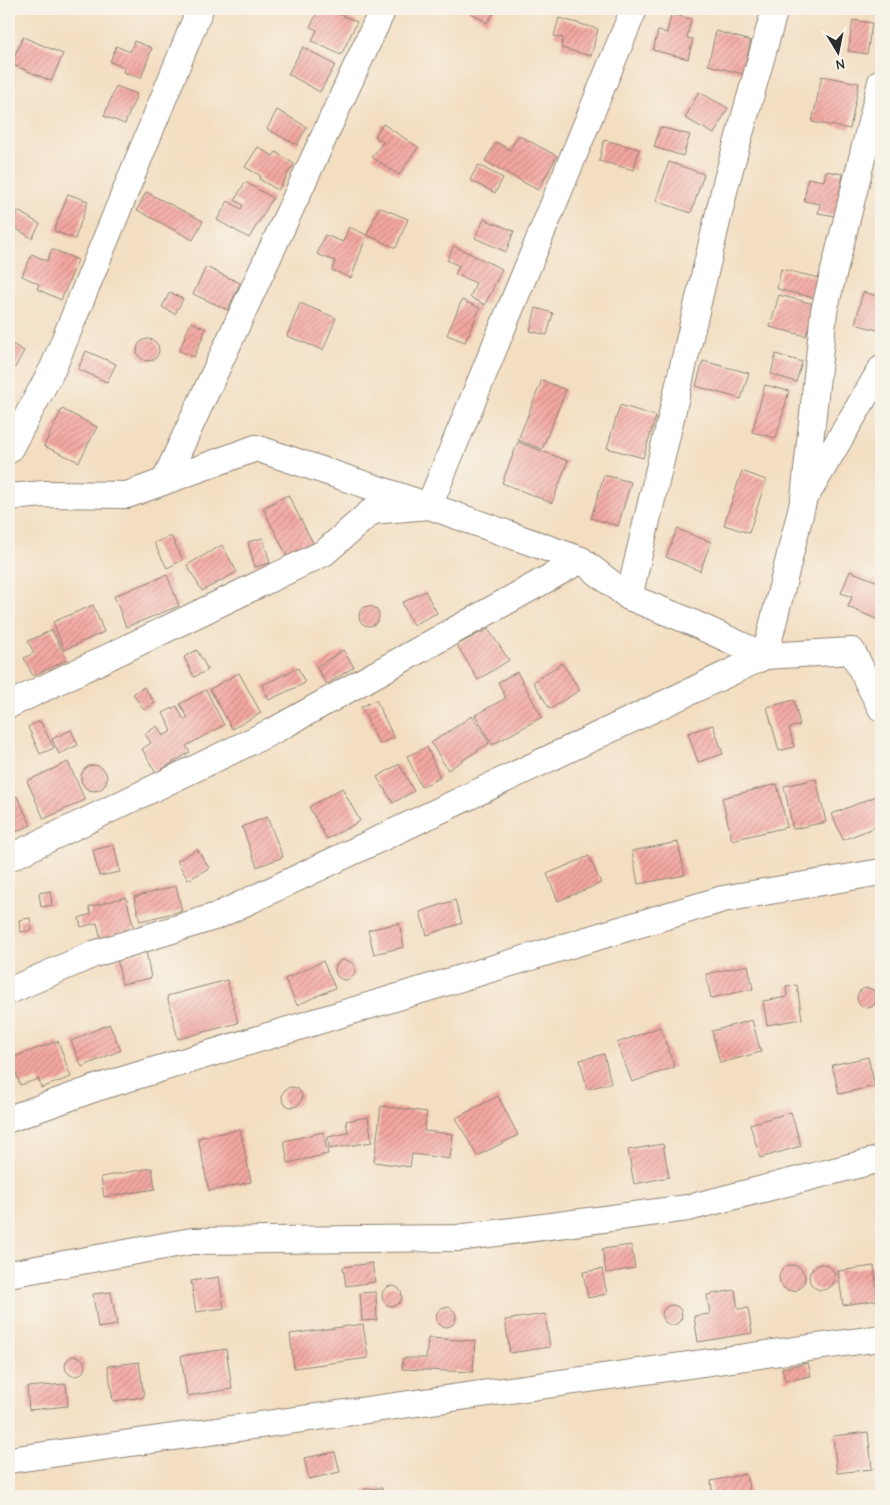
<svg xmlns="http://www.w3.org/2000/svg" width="890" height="1505" font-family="'Comic Neue',sans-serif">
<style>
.building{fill:url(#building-hatch)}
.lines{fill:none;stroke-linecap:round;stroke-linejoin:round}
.minor-casing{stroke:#8f8476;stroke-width:28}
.minor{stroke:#fff;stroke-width:26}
</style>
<defs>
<pattern id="building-hatch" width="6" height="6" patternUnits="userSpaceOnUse" patternTransform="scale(1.25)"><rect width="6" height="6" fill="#f4a7a1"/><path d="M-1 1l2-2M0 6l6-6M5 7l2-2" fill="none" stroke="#c68883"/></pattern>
</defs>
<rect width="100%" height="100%" fill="#f7f3e8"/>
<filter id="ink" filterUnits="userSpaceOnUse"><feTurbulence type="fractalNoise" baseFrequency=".02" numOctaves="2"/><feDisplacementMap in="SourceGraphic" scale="10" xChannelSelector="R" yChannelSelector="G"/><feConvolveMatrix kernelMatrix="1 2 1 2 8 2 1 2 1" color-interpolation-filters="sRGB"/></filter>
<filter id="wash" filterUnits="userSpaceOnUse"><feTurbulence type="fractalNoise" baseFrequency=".0096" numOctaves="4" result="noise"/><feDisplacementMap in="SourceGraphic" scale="20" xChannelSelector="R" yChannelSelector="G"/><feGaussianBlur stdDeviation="1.12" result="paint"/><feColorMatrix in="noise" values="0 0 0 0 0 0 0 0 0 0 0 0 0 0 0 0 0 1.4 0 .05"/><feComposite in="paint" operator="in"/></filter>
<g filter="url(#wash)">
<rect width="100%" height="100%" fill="#f3dec1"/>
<g id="blocks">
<g class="building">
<path d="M319 9H329L357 22 341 55 312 41 317 30 310 27Z"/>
<path d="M465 9H496L487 23Z"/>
<path d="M671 14 691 19 687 38 693 39 688 59 653 50 658 31 667 33Z"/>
<path d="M559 18 598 29 591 56 561 48 563 38 554 36Z"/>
<path d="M853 20 872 23 867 54 848 51Z"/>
<path d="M716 31 751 41 743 74 708 65Z"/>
<path d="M23 37 63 54 51 81 11 64Z"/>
<path d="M134 41 152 48 141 78 123 72 124 67 110 62 116 46 130 52Z"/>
<path d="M303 47 335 65 320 92 288 74Z"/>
<path d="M822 76 859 83 850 129 812 122Z"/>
<path d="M116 86 137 94 125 124 104 116Z"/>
<path d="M699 92 728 108 714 134 685 118Z"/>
<path d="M277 110 307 127 297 145 267 129Z"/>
<path d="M383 124 418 147 399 175 372 157 383 142 375 136Z"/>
<path d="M660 127 690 135 683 156 654 147Z"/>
<path d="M518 135 557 156 538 190 485 161 496 142 510 150Z"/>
<path d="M604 140 639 149 634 170 599 161Z"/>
<path d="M258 147 273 156 276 152 294 164 278 190 259 179 261 176 245 167Z"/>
<path d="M669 162 704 174 691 213 656 201Z"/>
<path d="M478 165 503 178 495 193 470 180Z"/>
<path d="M826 171 843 174 835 216 818 213 820 204 804 201 808 178 824 181Z"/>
<path d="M245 182 273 198 249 238 217 220 228 201 241 209 243 205 235 200Z"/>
<path d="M146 192 203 221 193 240 137 210Z"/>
<path d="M68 194 88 201 75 239 54 231Z"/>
<path d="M379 207 408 219 396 248 367 235Z"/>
<path d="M18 211 40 224 32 238 10 225Z"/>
<path d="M484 219 514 231 506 252 475 238Z"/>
<path d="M349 227 367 235 351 278 332 270 335 261 317 254 325 235 343 242Z"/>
<path d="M454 246 502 269 485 305 470 297 476 283 455 274 459 266 447 260Z"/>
<path d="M52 249 78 260 61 300 37 289 39 284 22 276 32 254 47 261Z"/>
<path d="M206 267 240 283 228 310 193 294Z"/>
<path d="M781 269 823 279 819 299 777 289Z"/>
<path d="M170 292 183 299 175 314 162 307Z"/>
<path d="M863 292 881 297V331L855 324Z"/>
<path d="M779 295 814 304 806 336 770 327Z"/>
<path d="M462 300 480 308 465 342 447 335Z"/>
<path d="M300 303 336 318 323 350 287 336Z"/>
<path d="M536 308 553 313 547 335 530 331Z"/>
<path d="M191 322 206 329 194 357 179 351Z"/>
<circle cx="148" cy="350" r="11"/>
<path d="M9 342 24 351 9 378Z"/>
<path d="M86 351 116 364 107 382 78 369Z"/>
<path d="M776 354 802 362 796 382 771 374Z"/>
<path d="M703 361 749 373 741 399 696 386Z"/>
<path d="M542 380 566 390 542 449 518 440Z"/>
<path d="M765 385 789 391 776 438 752 432Z"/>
<path d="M620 405 656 416 643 458 607 448Z"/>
<path d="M62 409 97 427 79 462 44 446Z"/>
<path d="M518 442 568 461 552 503 502 483Z"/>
<path d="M742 471 766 480 749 533 724 525Z"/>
<path d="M604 475 631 482 618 526 591 518Z"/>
<path d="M288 495 313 543 287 556 263 508Z"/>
<path d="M677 529 711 542 700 571 666 557Z"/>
<path d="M171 536 183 560 167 568 154 543Z"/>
<path d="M263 538 270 563 255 567 248 542Z"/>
<path d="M222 545 237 572 202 591 187 565Z"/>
<path d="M850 571 881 583V621L848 607 852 597 841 593Z"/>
<path d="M167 575 179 606 126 627 114 596Z"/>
<path d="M425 591 437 613 413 625 402 603Z"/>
<path d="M93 605 104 632 64 650 53 622Z"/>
<circle cx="369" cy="616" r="10"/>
<path d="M488 629 509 660 478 680 457 645Z"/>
<path d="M52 630 67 660 33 676 24 658 34 653 28 641Z"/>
<path d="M197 650 208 670 194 677 184 657Z"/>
<path d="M343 650 354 667 327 684 316 667Z"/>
<path d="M562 663 580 690 550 709 533 682Z"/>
<path d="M298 668 305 683 269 700 262 685Z"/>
<path d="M517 672 542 717 492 745 475 715 506 698 498 682Z"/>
<path d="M239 673 261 713 232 729 210 689Z"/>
<path d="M144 687 155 703 144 710 133 694Z"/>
<path d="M206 690 224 725 186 746 190 752 156 773 142 749 151 743 145 734 157 726 163 736 172 731 163 713 177 706 184 720 188 718 180 704Z"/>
<path d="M376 700 394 738 379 744 361 707Z"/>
<path d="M794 700 800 725 789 728 794 747 779 751 767 707Z"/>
<path d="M472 716 489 743 448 770 431 743Z"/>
<path d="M40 721 54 748 40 754 28 727Z"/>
<path d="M713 725 723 754 698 762 688 733Z"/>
<path d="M71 730 78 745 59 754 52 739Z"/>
<path d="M427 747 440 778 421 787 407 756Z"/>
<path d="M68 762 85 800 44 819 27 781Z"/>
<path d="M399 764 414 791 393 803 377 777Z"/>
<circle cx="94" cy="778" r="13"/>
<path d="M816 779 826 822 793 829 784 786Z"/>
<path d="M777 784 787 827 732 840 722 798Z"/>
<path d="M342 788 360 821 327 839 309 807Z"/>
<path d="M879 795 881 800V825L843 840 832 814Z"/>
<path d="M17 796 31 825 9 835V800Z"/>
<path d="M267 817 283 857 257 867 242 827Z"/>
<path d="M678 842 685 875 638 884 632 851Z"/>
<path d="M114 845 120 872 99 876 93 850Z"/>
<path d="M197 849 209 868 188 880 177 861Z"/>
<path d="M589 856 601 883 558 901 547 874Z"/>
<path d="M176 886 182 911 140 921 134 897Z"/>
<path d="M50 891 52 905 41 907 39 893Z"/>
<path d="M126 897 134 929 101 938 97 923 81 927 79 918 91 914 89 907Z"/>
<path d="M455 900 462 923 427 935 420 912Z"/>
<path d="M30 918 32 930 20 932 19 920Z"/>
<path d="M399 923 404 947 374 954 368 930Z"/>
<path d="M146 951 151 978 122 984 117 958Z"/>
<circle cx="345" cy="970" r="10"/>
<path d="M323 961 335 988 297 1005 285 979Z"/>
<path d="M748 965 753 989 711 998 706 974Z"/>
<path d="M227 980 238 1023 178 1039 167 996Z"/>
<path d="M797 985 802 1019 767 1025 763 1001 787 997 786 986Z"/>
<circle cx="867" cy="998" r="10"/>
<path d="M752 1020 761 1052 720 1063 712 1031Z"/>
<path d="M109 1024 121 1050 82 1067 71 1041Z"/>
<path d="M660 1027 675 1067 632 1082 617 1043Z"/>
<path d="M58 1041 71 1077 41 1088 39 1079 20 1085 11 1058Z"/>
<path d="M604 1054 611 1083 587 1089 580 1060Z"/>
<path d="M868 1057 875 1086 839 1094 832 1065Z"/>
<circle cx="292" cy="1097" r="10"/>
<path d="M498 1096 518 1135 477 1156 456 1118Z"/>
<path d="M381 1106 427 1112 424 1131 453 1134 450 1159 412 1154 410 1167 374 1162Z"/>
<path d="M791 1112 801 1146 760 1158 750 1124Z"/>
<path d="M368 1117 372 1142 329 1149 328 1137 348 1133 346 1121Z"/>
<path d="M240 1129 251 1182 209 1191 198 1138Z"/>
<path d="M323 1132 328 1154 288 1163 284 1141Z"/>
<path d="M663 1144 669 1177 634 1184 628 1150Z"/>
<path d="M152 1168 155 1189 104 1197 101 1177Z"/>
<path d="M881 1232V1258H880L876 1233Z"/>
<path d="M631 1245 635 1268 606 1273 602 1249Z"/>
<path d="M372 1263 375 1282 346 1286 343 1267Z"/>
<circle cx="822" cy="1277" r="13"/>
<circle cx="792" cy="1278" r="13"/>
<path d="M874 1266 878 1300 843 1305 838 1271Z"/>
<path d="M602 1269 607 1294 588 1298 583 1272Z"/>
<path d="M219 1277 224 1308 196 1312 191 1281Z"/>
<circle cx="392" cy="1296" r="10"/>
<path d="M735 1290 738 1309 748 1308 752 1333 698 1342 694 1316 710 1314 707 1295Z"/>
<path d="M111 1292 117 1325 98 1328 93 1294Z"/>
<path d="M376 1292 377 1320 362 1321 360 1293Z"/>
<circle cx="672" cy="1315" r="10"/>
<circle cx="446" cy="1317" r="10"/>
<path d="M545 1314 550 1347 510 1353 505 1320Z"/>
<path d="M363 1324 368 1358 294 1368 290 1334Z"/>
<path d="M428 1338 475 1341 473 1372 402 1369 403 1358H426Z"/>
<path d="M226 1349 232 1389 187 1396 181 1356Z"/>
<circle cx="75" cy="1366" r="10"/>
<path d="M139 1362 144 1397 113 1401 108 1366Z"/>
<path d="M808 1363 811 1376 785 1381 782 1368Z"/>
<path d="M66 1384 68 1406 29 1410 27 1387Z"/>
<path d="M868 1432 872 1469 837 1473 833 1436Z"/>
<path d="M335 1452 340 1472 309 1479 304 1458Z"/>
<path d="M746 1474 751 1496H713L711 1481Z"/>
<path d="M382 1488 383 1496H365L364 1489Z"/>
</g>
</g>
</g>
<g filter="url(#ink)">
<use href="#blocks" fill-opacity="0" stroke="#8f8476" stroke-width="1"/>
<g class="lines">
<defs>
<g id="minor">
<path d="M9 450 53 368 200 9"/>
<path d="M165 480 383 9"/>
<path d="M809 491 881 369"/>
<path d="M9 497 44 494 127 495 256 448 429 506 581 560 629 597 684 619 765 656 852 651 881 708"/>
<path d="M629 597 726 183 775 9"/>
<path d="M9 705 324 553 372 511 429 506 634 9"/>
<path d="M9 858 275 730 581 560"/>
<path d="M9 991 94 954 217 916 765 656 804 498 824 311 881 82"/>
<path d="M9 1119 96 1088 723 899 881 872"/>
<path d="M9 1274 192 1241 458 1238 688 1208 881 1159"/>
<path d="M9 1460 881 1338"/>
</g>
</defs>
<use href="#minor" class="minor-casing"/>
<use href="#minor" class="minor"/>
</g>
</g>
<rect width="890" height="1505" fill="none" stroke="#f7f3e8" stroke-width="30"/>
<g transform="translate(838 52) rotate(170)" stroke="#f7f3e8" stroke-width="4" paint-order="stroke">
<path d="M0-4L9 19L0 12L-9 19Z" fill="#2b2b2b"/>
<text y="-8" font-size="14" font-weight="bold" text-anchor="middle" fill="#2b2b2b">N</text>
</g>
</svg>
